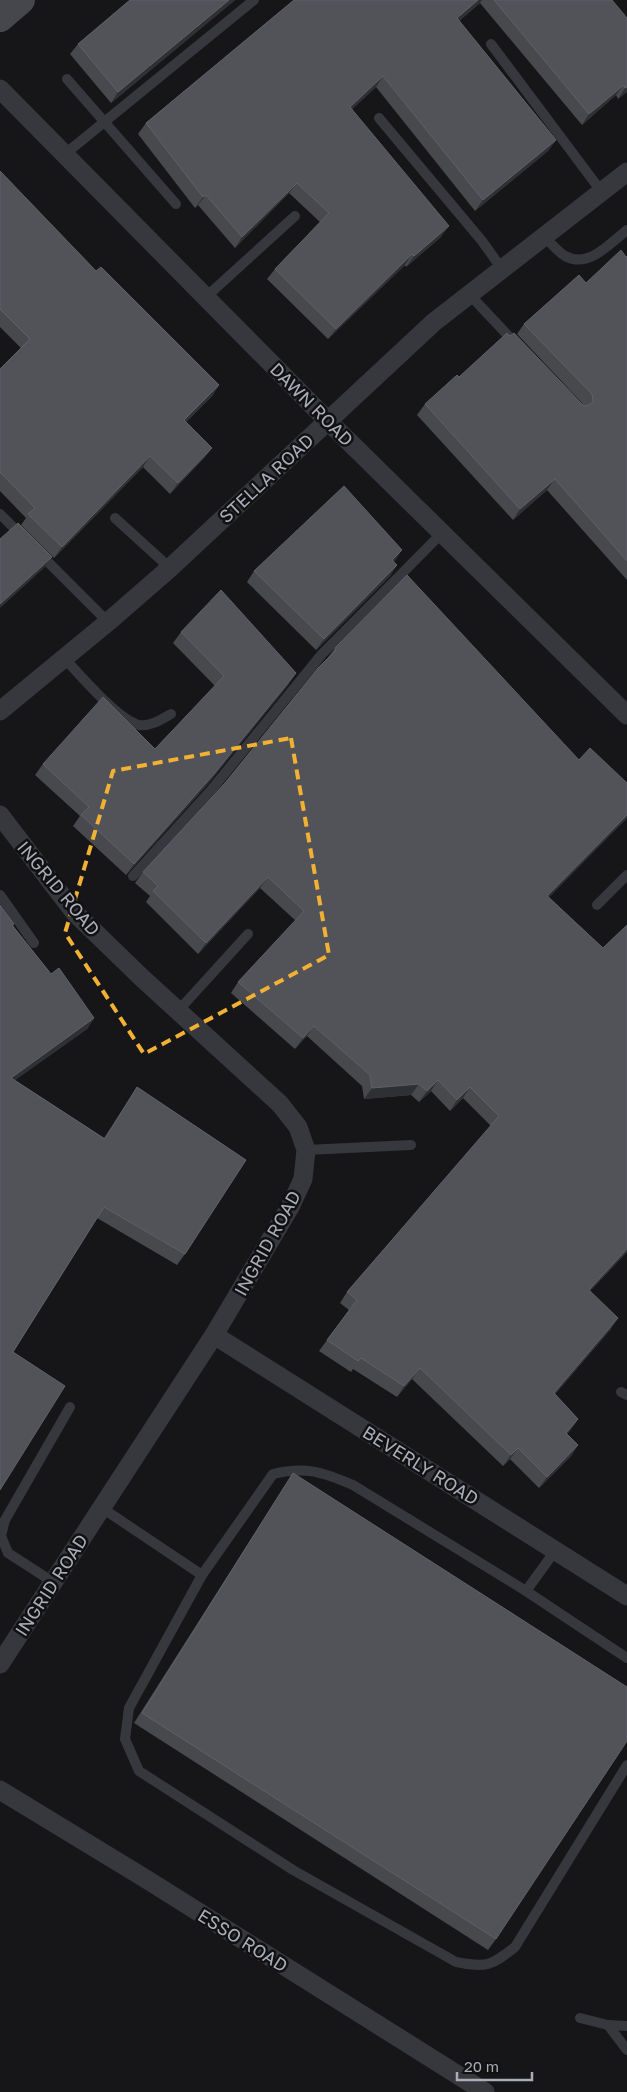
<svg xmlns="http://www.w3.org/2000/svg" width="627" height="2092" font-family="'Golos Text',sans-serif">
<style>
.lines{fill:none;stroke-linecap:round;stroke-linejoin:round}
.service{stroke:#37383d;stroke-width:10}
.minor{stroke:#37383d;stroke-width:19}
.secondary{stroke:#45474d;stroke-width:28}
.wall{fill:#47494d}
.shaded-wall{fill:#2f3033}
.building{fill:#525359;stroke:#5f6168}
.marked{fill:none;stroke:#f2b134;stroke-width:4;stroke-dasharray:10 6;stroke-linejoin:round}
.labels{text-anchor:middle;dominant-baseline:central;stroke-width:5;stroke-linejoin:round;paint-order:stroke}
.street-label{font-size:18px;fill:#a8adb8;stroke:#111113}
</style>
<rect width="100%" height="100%" fill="#161618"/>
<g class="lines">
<g class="service">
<path d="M491 44 601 191"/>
<path d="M67 79 176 204"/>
<path d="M379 118 482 241 502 269"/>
<path d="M65 154 254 0"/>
<path d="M544 237C551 243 558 252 565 256 589 269 610 243 627 230"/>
<path d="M469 294 515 343"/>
<path d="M206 297 295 216"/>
<path d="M0 514 22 536"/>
<path d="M115 518 170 568"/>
<path d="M40 554 108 622"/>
<path d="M64 658C80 675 118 720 139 725 150 727 162 719 171 714"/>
<path d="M133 876 212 789 322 654 442 533"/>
<path d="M0 895 34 943"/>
<path d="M597 905 627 875"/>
<path d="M178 1011 248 934"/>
<path d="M306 1150 411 1145"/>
<path d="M621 1392 627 1395"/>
<path d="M102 1508 202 1575"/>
<path d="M53 1582 8 1553 1 1536 5 1520 70 1407"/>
<path d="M526 1591 555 1551"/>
<path d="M627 1658 526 1591 353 1485C322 1472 306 1466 273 1474L202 1575 129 1708 125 1739 139 1771 293 1870 456 1962C487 1968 491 1966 515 1947L627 1765"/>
<path d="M580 2018 608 2025 627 2026"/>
<path d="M608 2025 627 2050"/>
</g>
<g class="minor">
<path d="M0 89 327 420 627 715"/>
<path d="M0 711 108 622 170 568 434 322 627 172"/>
<path d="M0 815 75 913 141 977 280 1104 298 1127 306 1150 303 1179 290 1207 214 1335 0 1664"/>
<path d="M214 1335 627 1596"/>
<path d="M0 1790 146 1879 485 2092"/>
</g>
<path class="secondary" d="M0 18 21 0"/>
</g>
<g class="wall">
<path d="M130 0H235L111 103 70 54 78 44Z"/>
<path d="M294 0H612L627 92 618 99 616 95 582 125 480 3 459 21 556 140 548 151 475 211 376 87 352 109 441 237 406 267 405 265 328 339 267 279 275 269 320 222 289 193 235 248 198 205 195 208 138 134 146 123Z"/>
<path d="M0 171 96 271 219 385 212 396 186 422 212 448 204 458 170 494 143 467 54 558 21 525 26 518 0 491V369L21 348 0 327Z"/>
<path d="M627 256V580L547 490 513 520 417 415 425 404 459 377 582 404 584 405 517 334 524 324Z"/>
<path d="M394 562 397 565 390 576 316 650 247 582 254 571Z"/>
<path d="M181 632 289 684 207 785 126 875 73 826 80 816 35 775 43 764 155 749 215 686 173 643Z"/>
<path d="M335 648 579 760 627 783V818L549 897 603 948 627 925V1252L590 1291 611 1329 555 1394 578 1419 567 1434 578 1445 571 1456 539 1488 510 1459 503 1466 412 1379 397 1397 353 1369 351 1372 319 1351 349 1310 340 1303 347 1292 491 1126 463 1098 450 1111 431 1091 419 1102 411 1095 364 1099 362 1086 307 1036 295 1049 231 993 238 982 296 921 260 888 198 954 146 902 150 896 135 883 143 872 225 783 327 659Z"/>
<path d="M0 905 14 924 13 926 51 974 94 1018 87 1029 15 1080 104 1138 137 1087 185 1254 177 1265 97 1218 13 1352Z"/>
<path d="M293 1473 496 1939 488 1950 134 1723Z"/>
</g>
<g class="shaded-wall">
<path d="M229 0H235L111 103 118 92Z"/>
<path d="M478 0H482L480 3 449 29 457 18Z"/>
<path d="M383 76 376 87 343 118 350 107Z"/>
<path d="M624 85 616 95 582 125 589 114Z"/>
<path d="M627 87V92L618 99 625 88Z"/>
<path d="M556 140 548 151 475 211 483 200Z"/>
<path d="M297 183 289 193 235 248 242 237Z"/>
<path d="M206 195 198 205 195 208 203 197Z"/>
<path d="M449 226 441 237 406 267 414 256Z"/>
<path d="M412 254 405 265 328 339 336 329Z"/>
<path d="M219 385 212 396 176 431 184 420Z"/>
<path d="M212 448 204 458 170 494 178 483Z"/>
<path d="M150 456 143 467 54 558 62 547Z"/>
<path d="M555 479 547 490 513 520 520 509Z"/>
<path d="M402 550 395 561 385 571 392 560Z"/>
<path d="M52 557 44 568 0 608V604Z"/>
<path d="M397 565 390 576 316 650 324 639Z"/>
<path d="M296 673 289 684 207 785 126 875 134 864Z"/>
<path d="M627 815V818L540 906 547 896Z"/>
<path d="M268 877 260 888 198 954 206 943Z"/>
<path d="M94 1018 87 1029 4 1088 11 1078Z"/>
<path d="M314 1026 307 1036 295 1049 303 1038Z"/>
<path d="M438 1080 431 1091 419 1102 427 1091Z"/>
<path d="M419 1084 411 1095 364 1099 372 1088Z"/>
<path d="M470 1087 463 1098 450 1111 457 1100Z"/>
<path d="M627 1249V1252L581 1301 589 1290Z"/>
<path d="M618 1318 611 1329 547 1404 554 1393Z"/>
<path d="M420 1368 412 1379 397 1397 404 1386Z"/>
<path d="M578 1419 571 1430 558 1444 566 1433Z"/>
<path d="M578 1445 571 1456 539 1488 547 1477Z"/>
<path d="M518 1448 510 1459 503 1466 511 1455Z"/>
</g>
<g class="building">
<path d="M130 0H229L118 92 78 44Z"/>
<path d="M294 0H478L457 18 556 140 483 200 383 76 350 107 449 226 414 256 412 254 336 329 275 269 329 213 297 183 242 237 206 195 203 197 146 123Z"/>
<path d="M494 0H612L627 18V87L625 88 624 85 589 114Z"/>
<path d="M0 171 96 271 101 267 219 385 184 420 212 448 178 483 150 456 62 547 28 514 35 508 0 472V369L30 339 0 309Z"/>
<path d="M621 250 626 257 627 256V561L555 479 520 509 425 404 457 375 459 377 507 333 510 336 514 333 582 404 585 406 591 404 593 401 592 394 524 324 579 275 586 283Z"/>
<path d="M344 486 402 550 392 560 397 565 324 639 254 571Z"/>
<path d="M18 523 52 557 0 604V539Z"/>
<path d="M407 575 579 760 590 748 627 783V815L547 896 603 948 627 925V1249L589 1290 618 1318 554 1393 578 1419 566 1433 578 1445 547 1477 518 1448 511 1455 420 1368 404 1386 361 1358 358 1361 327 1340 357 1300 347 1292 499 1116 470 1087 457 1100 438 1080 427 1091 419 1084 372 1088 370 1075 314 1026 303 1038 238 982 304 911 268 877 206 943 153 891 158 886 143 872 225 783 318 668 336 650 335 648Z"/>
<path d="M221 590 296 673 214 774 134 864 81 815 89 807 43 764 103 697 155 749 224 676 181 632Z"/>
<path d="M0 905 14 924 12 925 51 974 59 968 94 1018 11 1078 105 1139 137 1087 246 1160 185 1254 104 1207 13 1352 65 1386 0 1490Z"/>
<path d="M293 1473 627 1687V1741L496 1939 142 1713Z"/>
</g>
<path class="marked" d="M291 738 329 955 144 1054 65 933 113 771Z"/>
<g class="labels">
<g class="street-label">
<text transform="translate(312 404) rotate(45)">DAWN ROAD</text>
<text transform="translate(266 478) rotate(-43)">STELLA ROAD</text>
<text transform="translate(59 888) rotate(50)">INGRID ROAD</text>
<text transform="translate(267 1243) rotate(-61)">INGRID ROAD</text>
<text transform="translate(421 1465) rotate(32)">BEVERLY ROAD</text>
<text transform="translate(51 1585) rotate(-57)">INGRID ROAD</text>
<text transform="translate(243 1940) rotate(32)">ESSO ROAD</text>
</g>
</g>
<path d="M457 2072v8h75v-8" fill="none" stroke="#a8adb8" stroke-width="2.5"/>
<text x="464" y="2072" font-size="15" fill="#a8adb8" stroke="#111113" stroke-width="4" paint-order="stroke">20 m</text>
</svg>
